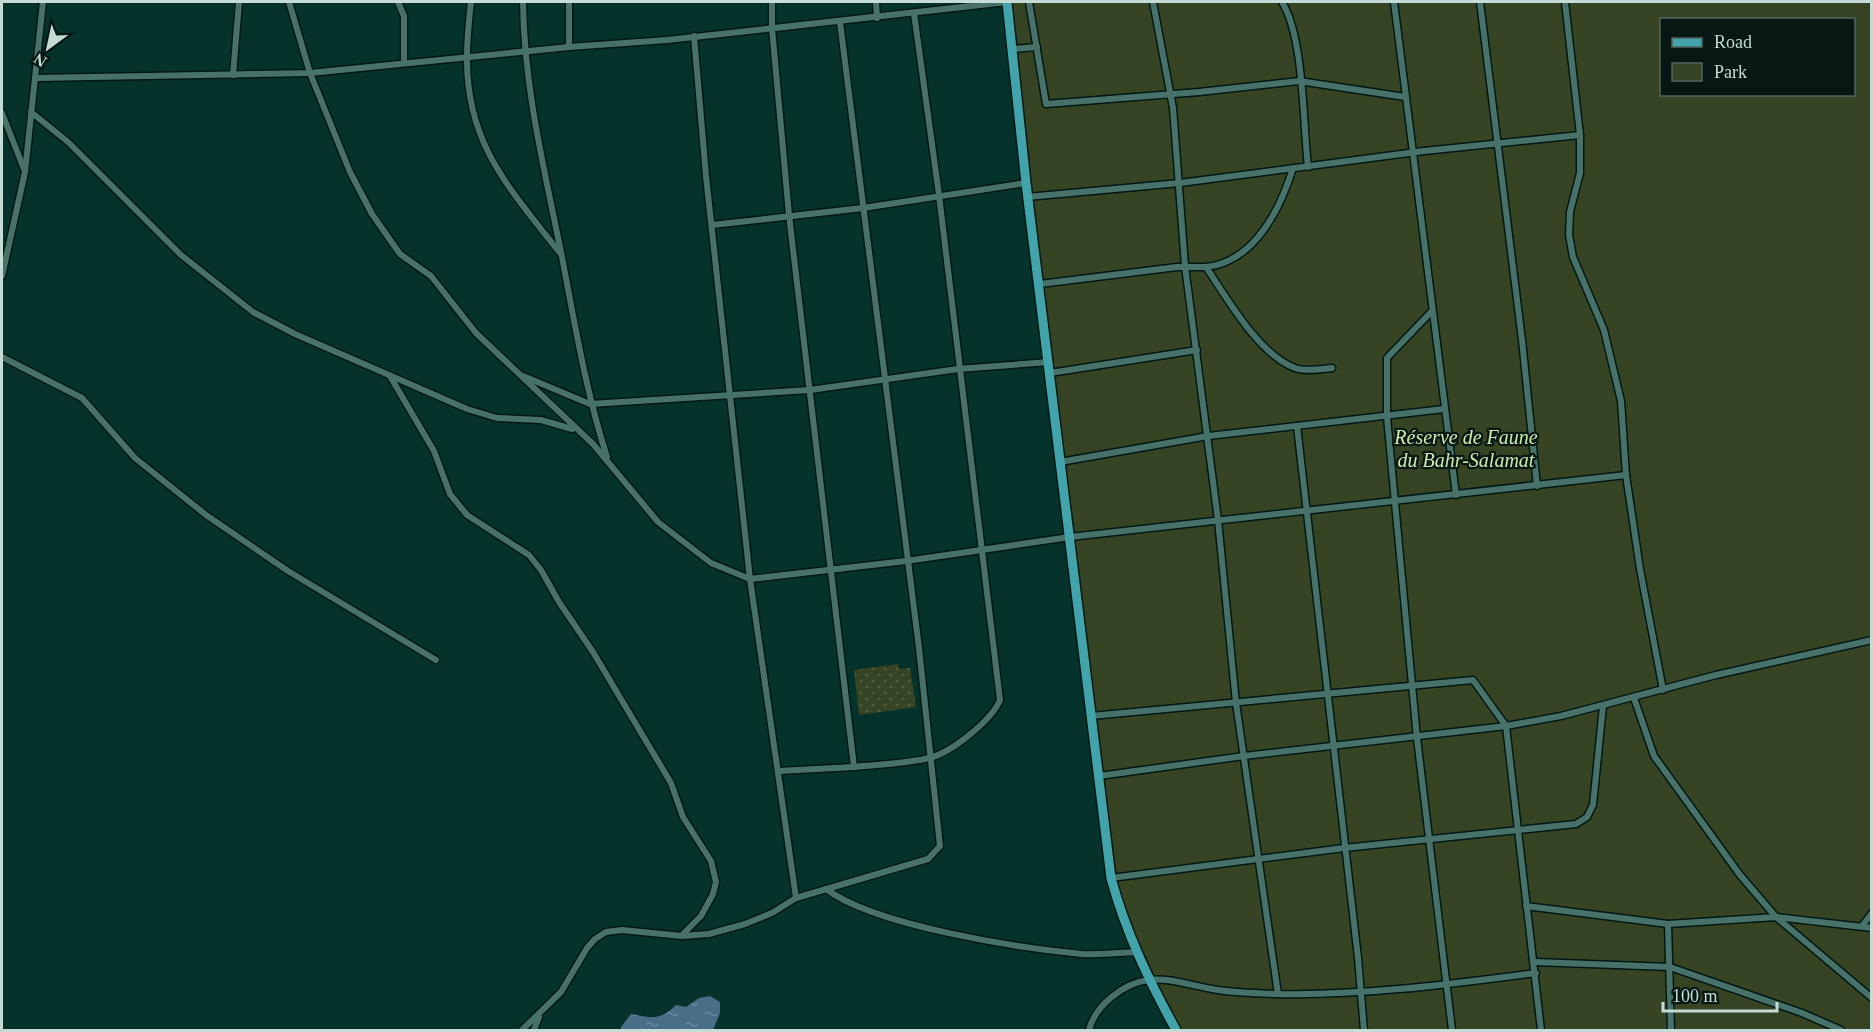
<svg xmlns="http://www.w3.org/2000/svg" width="1873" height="1032" font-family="'Times New Roman',serif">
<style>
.grass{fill:url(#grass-dots)}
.park{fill:#374424;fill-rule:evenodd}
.water{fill:url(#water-ripples)}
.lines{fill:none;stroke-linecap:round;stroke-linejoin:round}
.street-casing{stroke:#001914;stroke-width:9}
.primary-casing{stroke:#001914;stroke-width:12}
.street{stroke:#48716a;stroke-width:6}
.primary{stroke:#42a3ab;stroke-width:9}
.labels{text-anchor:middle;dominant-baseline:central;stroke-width:4.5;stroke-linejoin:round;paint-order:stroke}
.park-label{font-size:20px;font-style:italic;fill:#d0eaac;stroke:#061714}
</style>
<defs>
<pattern id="grass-dots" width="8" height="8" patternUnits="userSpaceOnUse" patternTransform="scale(1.5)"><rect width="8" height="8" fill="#374424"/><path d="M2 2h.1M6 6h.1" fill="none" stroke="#525e43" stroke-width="1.8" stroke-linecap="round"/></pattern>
<pattern id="water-ripples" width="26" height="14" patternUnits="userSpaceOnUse" patternTransform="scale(1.5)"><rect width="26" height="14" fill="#496f86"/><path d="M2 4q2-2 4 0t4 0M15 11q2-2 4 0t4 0" fill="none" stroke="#6a8a9c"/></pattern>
</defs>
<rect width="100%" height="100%" fill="#05332c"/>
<path class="grass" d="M898 664 899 669 910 668 916 707 859 715 854 670Z"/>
<path class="park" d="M1007 2H1871V1030H1176L1119 905ZM1662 20H1854V94H1662Z"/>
<path class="water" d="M710 996 720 1002V1013L713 1030H621V1027L631 1014C653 1018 659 1021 676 1005L686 1007 699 998Z"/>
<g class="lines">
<defs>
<g id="street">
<path d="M289 2 310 73 350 172 372 214 400 254 431 276 476 333 593 444 658 522 711 563 750 579 906 561 1070 537 1626 475"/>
<path d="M398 2 404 16V63"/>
<path d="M471 2C469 20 467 39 467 57 466 144 510 189 560 253"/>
<path d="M523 2C524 89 545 172 562 257 575 325 586 392 607 457"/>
<path d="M772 2V28L789 215 854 767 778 771"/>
<path d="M876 2 877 18"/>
<path d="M1029 2 1046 104 1199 92 1299 81 1405 97"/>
<path d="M1153 2 1173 108 1185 266 1218 520 1236 703 1278 994"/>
<path d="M1282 2C1304 37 1303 124 1308 167"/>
<path d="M1394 2C1415 166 1434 330 1456 495"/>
<path d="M1480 2 1522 340 1537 486"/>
<path d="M694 36 706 176 750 579 796 898"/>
<path d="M569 47V2"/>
<path d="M1012 49 1037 47"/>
<path d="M233 75 239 2"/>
<path d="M36 78 310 73 569 47 667 40 1007 2"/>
<path d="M31 112 68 142 181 255 253 312 295 334 467 409 497 418 541 420 572 429"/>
<path d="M2 113 24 169"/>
<path d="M1580 135V173L1570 212 1569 235 1573 257 1604 330 1621 401 1626 475 1640 569 1663 690"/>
<path d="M1027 197 1180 183 1424 151 1580 135 1565 2"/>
<path d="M712 225 863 208 1026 183"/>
<path d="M1206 267C1254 262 1280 210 1293 168"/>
<path d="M2 276 25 172 43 2"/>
<path d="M1040 284 1177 267H1206C1227 298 1258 354 1295 368 1306 372 1321 369 1332 368"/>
<path d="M1431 312 1387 358V417L1417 738 1452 1030"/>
<path d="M2 357 82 398 135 458 206 515 288 571 436 660"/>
<path d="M1050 373 1197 350"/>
<path d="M390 376 434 451 450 494 467 515 529 555 541 570 559 602 593 652 671 783 683 817 711 861 716 882 713 894 701 916 682 935"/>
<path d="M523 376 590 404 810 390 958 369 1049 362"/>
<path d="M1297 426 1358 958 1364 1030"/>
<path d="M1060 462 1208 436 1444 409"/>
<path d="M1634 698 1654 756 1740 875 1776 917 1872 998"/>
<path d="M1091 716 1473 680 1506 726 1541 1030"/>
<path d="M854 767C879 764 906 764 929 758 951 753 992 720 1000 700L939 195 914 13"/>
<path d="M1099 776 1244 756 1506 726 1561 716 1716 675 1872 640"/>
<path d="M1111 878 1344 848 1576 824 1587 817 1593 805 1603 706"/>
<path d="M826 889C875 926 1019 948 1082 954 1100 955 1119 953 1137 952"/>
<path d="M1526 906 1668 924 1776 917 1872 928"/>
<path d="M1668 924 1671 1030"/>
<path d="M1862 926 1872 913"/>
<path d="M1535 962 1670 967 1802 1013 1841 1030"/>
<path d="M522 1030 561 992 587 948 595 939 606 932 622 930 682 936 709 934 745 924 772 913 796 898 928 859 940 846 919 648 840 22"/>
<path d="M534 1030 539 1017"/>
<path d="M1089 1030C1095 1006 1123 983 1149 980 1168 977 1193 986 1212 989 1233 993 1254 993 1276 994 1363 996 1450 984 1536 973"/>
</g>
<path id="primary" d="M1007 2 1026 183 1111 878C1126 933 1149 981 1176 1030"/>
</defs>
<use href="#street" class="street-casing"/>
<use href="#primary" class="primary-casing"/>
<use href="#street" class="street"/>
<use href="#primary" class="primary"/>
</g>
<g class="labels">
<g class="park-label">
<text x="1466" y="437">Réserve de Faune<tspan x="1466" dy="23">du Bahr-Salamat</tspan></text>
</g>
</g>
<rect width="1873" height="1032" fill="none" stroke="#c5dbd6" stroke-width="6"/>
<rect x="1660" y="18" width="195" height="78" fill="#061714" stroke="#526562" stroke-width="1.5"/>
<rect x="1672" y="38" width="30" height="9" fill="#42a3ab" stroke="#526562" stroke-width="1.5"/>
<text x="1714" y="48" font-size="18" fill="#c5dbd6">Road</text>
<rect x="1672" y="63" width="30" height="18" fill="#374424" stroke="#526562" stroke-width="1.5"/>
<text x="1714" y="78" font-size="18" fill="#c5dbd6">Park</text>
<g transform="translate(48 48) rotate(213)" stroke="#061714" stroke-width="4.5" paint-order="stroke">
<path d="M0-4.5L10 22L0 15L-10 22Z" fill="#c5dbd6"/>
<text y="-9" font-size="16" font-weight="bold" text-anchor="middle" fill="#c5dbd6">N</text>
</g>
<path d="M1663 1002v9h114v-9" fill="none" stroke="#c5dbd6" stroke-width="3"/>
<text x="1672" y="1002" font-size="18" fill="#c5dbd6" stroke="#061714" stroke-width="4.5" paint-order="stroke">100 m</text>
</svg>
